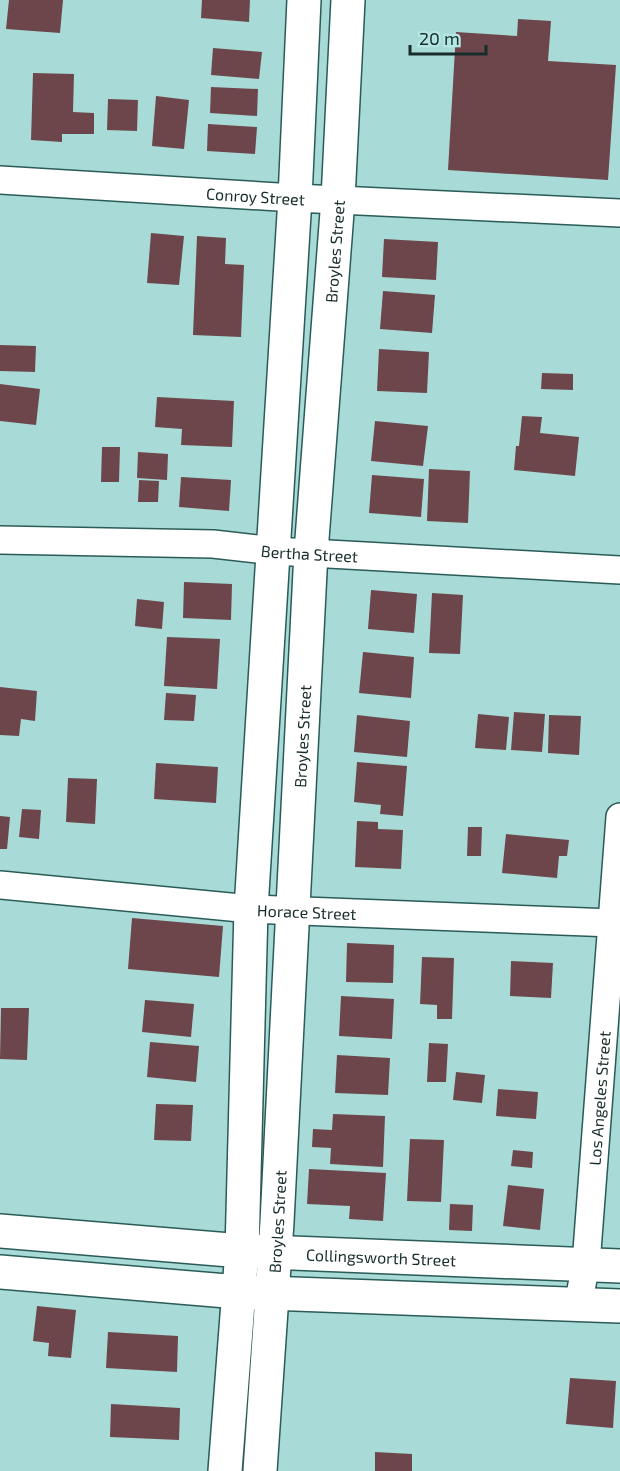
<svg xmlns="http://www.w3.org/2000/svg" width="620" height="1471" font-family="'Exo 2',sans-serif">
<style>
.building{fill:#6d464c}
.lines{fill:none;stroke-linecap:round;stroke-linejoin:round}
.minor-casing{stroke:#2a5b57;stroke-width:30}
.secondary-casing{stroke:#2a5b57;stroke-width:36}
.minor{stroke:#fff;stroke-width:27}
.secondary{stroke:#fff;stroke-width:33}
.labels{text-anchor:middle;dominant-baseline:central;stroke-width:6;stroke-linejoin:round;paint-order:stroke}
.street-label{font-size:16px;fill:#182c2b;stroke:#b5e8e4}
</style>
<rect width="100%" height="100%" fill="#a8dbd7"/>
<g class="building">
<path d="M9 0H63L60 33 6 29Z"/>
<path d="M202 0H250L249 22 201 18Z"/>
<path d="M518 19 551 21 548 61 616 65 608 180 448 170 456 32 517 36Z"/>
<path d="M213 48 262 52 259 79 211 75Z"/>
<path d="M33 73 74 74 73 112 94 113V134H62V142L31 140Z"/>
<path d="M211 87 258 89 257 116 210 113Z"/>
<path d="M156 96 189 100 184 149 152 146Z"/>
<path d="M108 99 138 100 137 131 107 130Z"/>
<path d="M208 124 257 127 255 154 207 151Z"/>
<path d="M151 233 184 236 179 285 147 283Z"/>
<path d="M197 236 226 238 225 264 244 265 241 337 193 335Z"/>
<path d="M384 239 438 242 436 280 382 277Z"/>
<path d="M383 291 435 295 432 333 380 329Z"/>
<path d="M0 345 36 346 35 372 0 371Z"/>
<path d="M379 349 429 352 427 393 377 391Z"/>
<path d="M542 373 573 374V390L541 389Z"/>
<path d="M0 384 40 389 36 425 0 421Z"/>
<path d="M157 397 234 401 232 447 181 445 182 429 155 427Z"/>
<path d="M522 416 542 417 540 433 579 437 575 476 514 470 516 446H519Z"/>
<path d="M375 421 428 426 423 466 371 461Z"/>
<path d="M102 447H120L119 482H101Z"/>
<path d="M138 452 168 454 167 480 137 478Z"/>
<path d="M429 469 470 471 468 523 427 521Z"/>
<path d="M372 475 424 479 421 517 369 513Z"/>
<path d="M181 477 231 480 229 511 179 507Z"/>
<path d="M139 480 159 481 158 502H138Z"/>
<path d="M184 582 232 584 231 620 183 618Z"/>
<path d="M371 590 417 594 414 633 368 629Z"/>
<path d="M432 593 463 595 460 654 429 653Z"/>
<path d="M137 599 164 602 162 629 135 626Z"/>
<path d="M167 637 220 639 217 689 164 686Z"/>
<path d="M363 652 414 657 411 698 359 693Z"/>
<path d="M0 687 37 691 35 721 21 719 19 736 0 735Z"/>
<path d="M166 693 196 695 194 721 164 720Z"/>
<path d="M514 712 545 714 542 752 511 750Z"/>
<path d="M478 714 509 717 506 750 475 748Z"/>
<path d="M357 715 410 721 407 757 354 752Z"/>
<path d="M549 715 581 716 579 755 548 753Z"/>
<path d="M357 762 407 766 403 816 380 814 381 805 354 802Z"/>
<path d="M156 763 218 767 216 803 154 799Z"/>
<path d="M68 778 97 779 95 824 66 822Z"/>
<path d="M22 809 41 810 39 839 19 837Z"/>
<path d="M0 816 10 817 7 849H0Z"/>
<path d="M357 821 378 822V829L403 830 401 869 355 867Z"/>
<path d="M468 827H482L481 856H467Z"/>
<path d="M506 834 569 840 567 856H559L557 878 502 873Z"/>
<path d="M132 918 223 926 219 977 128 969Z"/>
<path d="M347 943 394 945 393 983 346 982Z"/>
<path d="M422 957 454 958 452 1019H437V1005L420 1004Z"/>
<path d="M511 961 553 963 551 998 510 996Z"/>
<path d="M341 996 394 999 392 1039 339 1036Z"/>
<path d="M145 1000 194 1004 191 1037 142 1032Z"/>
<path d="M1 1008H29L27 1060 0 1059Z"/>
<path d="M150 1042 199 1046 196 1082 147 1077Z"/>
<path d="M429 1043 448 1044 446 1082H427Z"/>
<path d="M337 1055 390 1058 388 1095 335 1093Z"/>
<path d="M456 1072 485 1075 482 1103 453 1100Z"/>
<path d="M498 1089 538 1092 536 1119 496 1116Z"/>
<path d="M156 1104 193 1105 191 1141 154 1140Z"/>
<path d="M333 1114 385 1116 383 1167 330 1164 331 1148 312 1147 313 1129 332 1130Z"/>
<path d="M410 1139 444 1140 441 1202 407 1201Z"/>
<path d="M513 1150 533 1152 532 1168 511 1166Z"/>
<path d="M309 1169 386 1173 383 1221 349 1219 350 1206 307 1204Z"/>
<path d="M508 1185 544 1189 540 1230 503 1226Z"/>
<path d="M450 1204 473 1205 472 1231 449 1230Z"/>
<path d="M37 1306 76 1310 71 1358 48 1356 49 1343 33 1341Z"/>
<path d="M108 1332 178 1336 177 1372 106 1368Z"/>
<path d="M570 1378 616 1381 613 1428 566 1424Z"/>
<path d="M111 1404 180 1408 179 1440 110 1437Z"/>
<path d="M375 1452 412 1454V1471H375Z"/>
</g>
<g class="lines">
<defs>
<g id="minor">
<path id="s1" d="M0 180 295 198 620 213"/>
<path id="s2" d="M0 540 213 544 274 551 620 570"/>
<path id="s3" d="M0 885 251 909 613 923"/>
<path id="s4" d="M578 1305 586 1264 620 817"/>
</g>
<g id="secondary">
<path id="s5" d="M0 1231 242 1251 620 1266"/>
<path d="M0 1272 239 1292 620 1306"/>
<path d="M225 1471 242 1251 251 909 295 198 304 0"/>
<path id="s6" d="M260 1471 277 1222 311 552 338 199 348 0"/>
</g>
</defs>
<use href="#minor" class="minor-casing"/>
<use href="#secondary" class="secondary-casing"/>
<use href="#minor" class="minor"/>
<use href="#secondary" class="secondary"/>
</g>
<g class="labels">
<g class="street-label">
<text stroke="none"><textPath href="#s1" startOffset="256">Conroy Street</textPath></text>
<text stroke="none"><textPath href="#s6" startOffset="1222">Broyles Street</textPath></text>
<text stroke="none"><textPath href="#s2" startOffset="310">Bertha Street</textPath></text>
<text stroke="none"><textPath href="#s6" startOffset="736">Broyles Street</textPath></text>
<text stroke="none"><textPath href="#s3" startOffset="308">Horace Street</textPath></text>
<text stroke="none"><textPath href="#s4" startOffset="208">Los Angeles Street</textPath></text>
<text stroke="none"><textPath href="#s6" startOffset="250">Broyles Street</textPath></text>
<text stroke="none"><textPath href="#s5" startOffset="382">Collingsworth Street</textPath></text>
</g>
</g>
<path d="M410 45v9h76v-9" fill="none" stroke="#182c2b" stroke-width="3"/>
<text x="419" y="45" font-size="18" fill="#182c2b" stroke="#b5e8e4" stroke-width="4.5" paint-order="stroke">20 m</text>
</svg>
